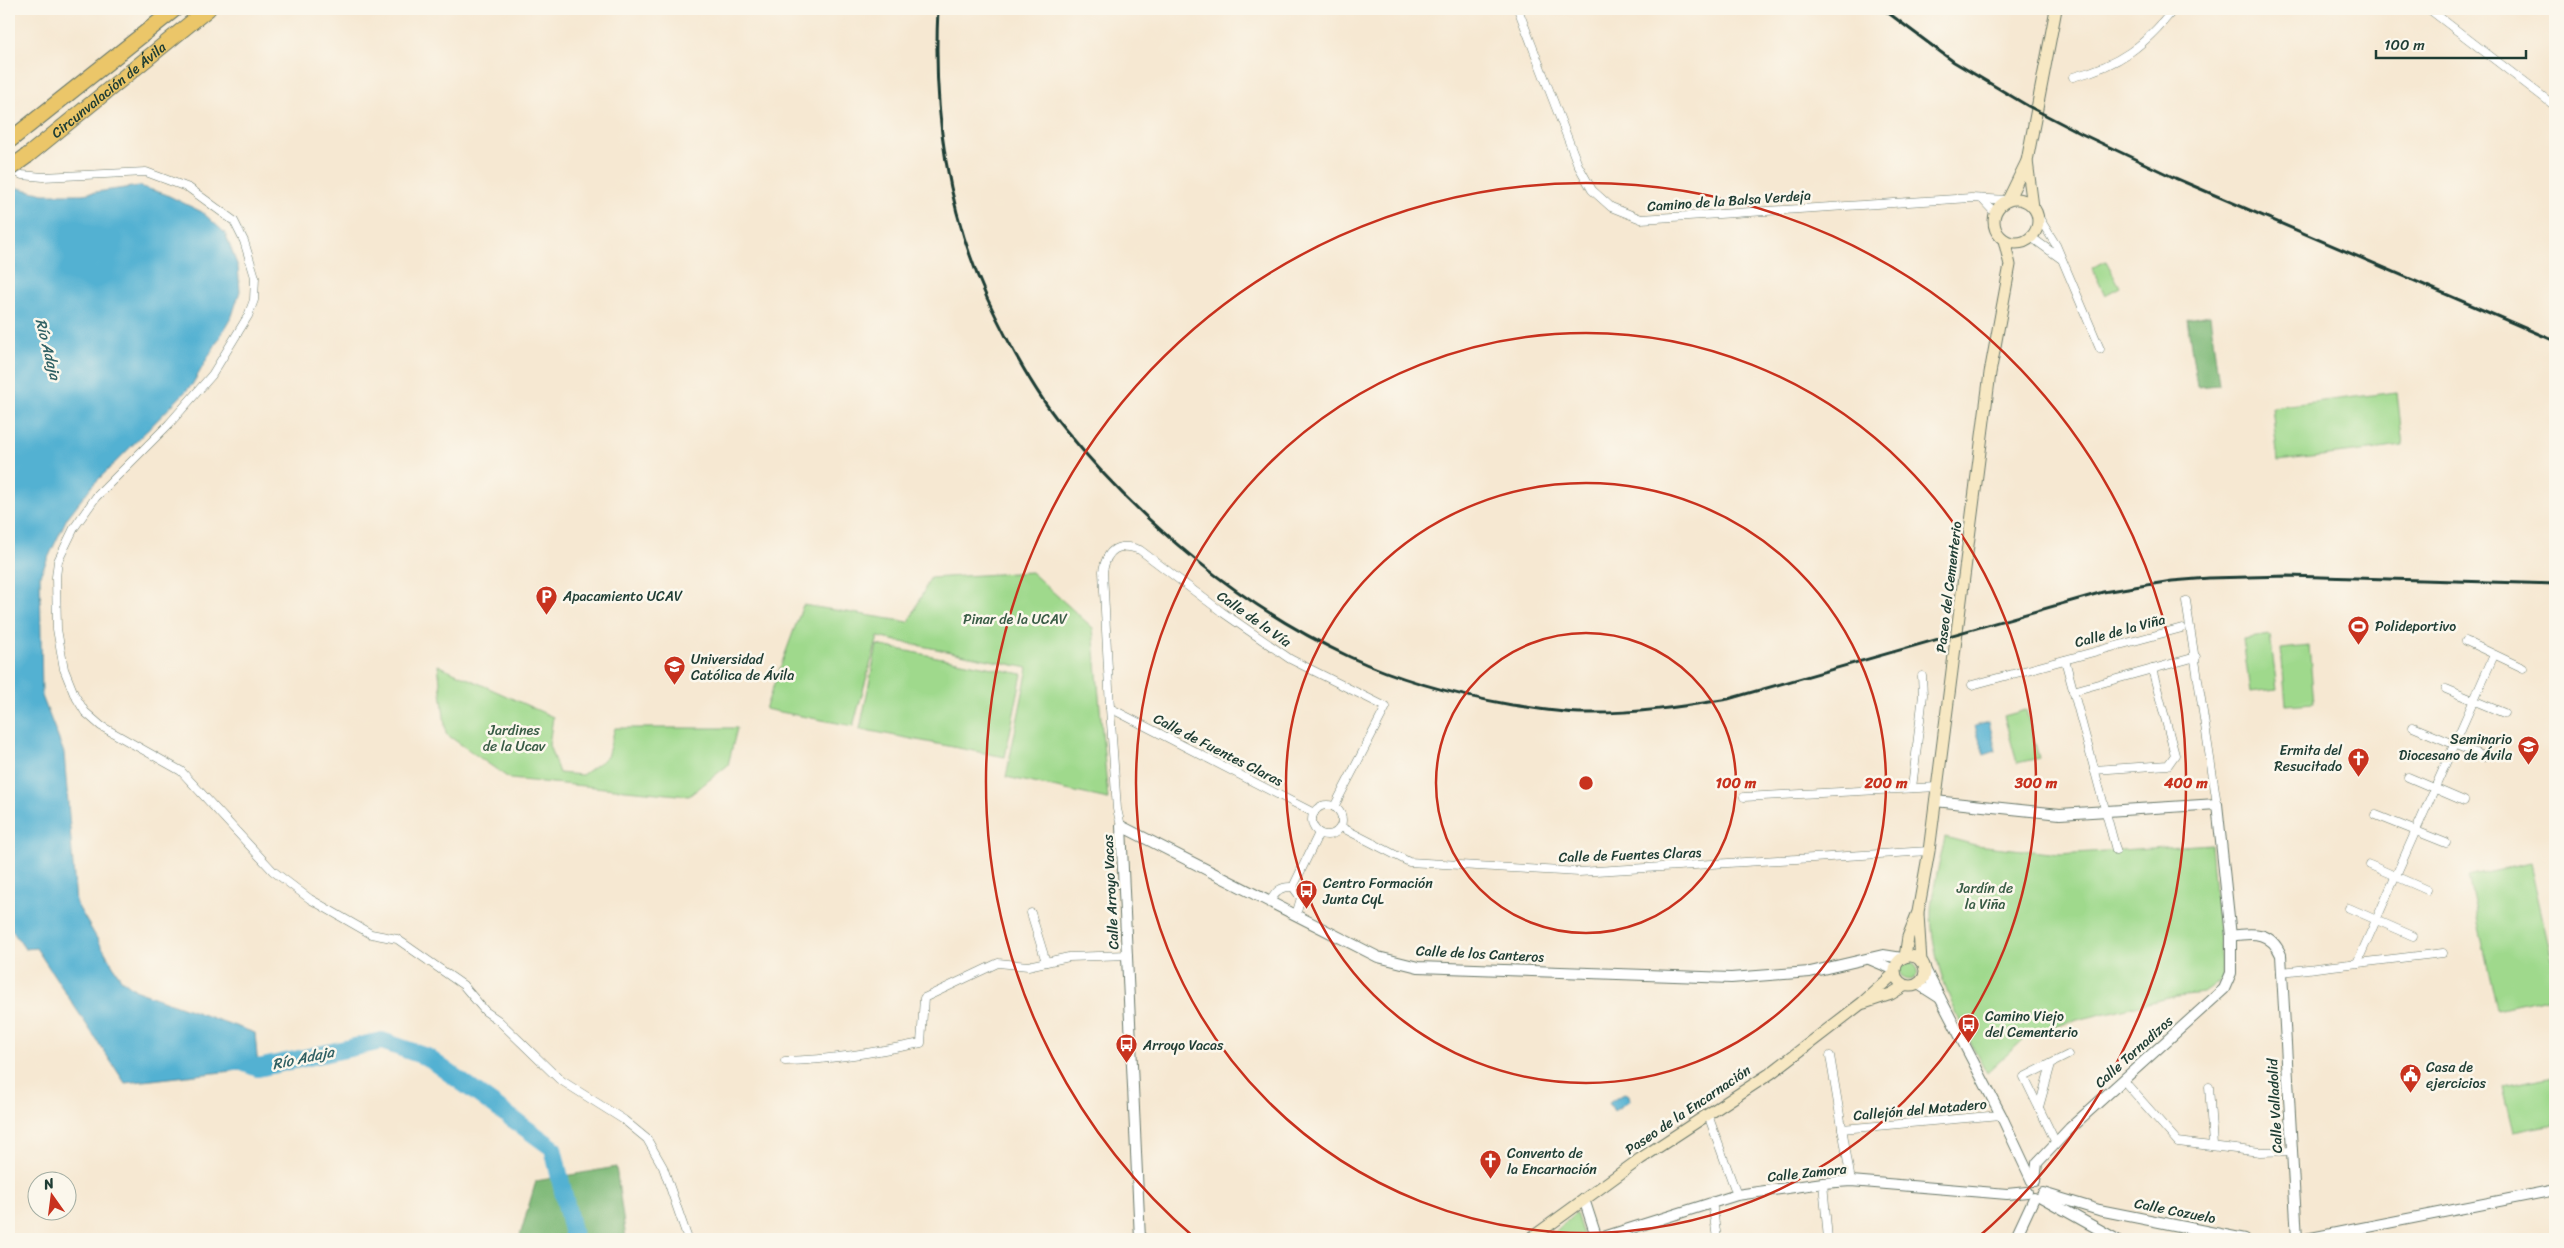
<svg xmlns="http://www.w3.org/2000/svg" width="2564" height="1248" font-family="Sriracha,sans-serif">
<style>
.green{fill:#9fd98c;stroke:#5f8b60}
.forest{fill:#7fb978;stroke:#4f7b56}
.water{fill:#53b1d2;stroke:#397783}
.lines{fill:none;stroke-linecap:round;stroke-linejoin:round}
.river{stroke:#53b1d2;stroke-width:18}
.minor-casing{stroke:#6a796b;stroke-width:9}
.tertiary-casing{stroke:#6a796b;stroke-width:12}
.secondary-casing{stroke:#6a796b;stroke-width:13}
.motorway-casing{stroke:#6a796b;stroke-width:17}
.minor{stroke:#fff;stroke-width:8}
.tertiary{stroke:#fff;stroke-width:10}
.secondary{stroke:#f7e8c3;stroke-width:11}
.motorway{stroke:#ebc669;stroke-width:15}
.rail{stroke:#1f3d34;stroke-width:3}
.motorway-bridge-casing{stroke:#6a796b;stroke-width:17;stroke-linecap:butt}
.motorway-bridge{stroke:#ebc669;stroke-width:15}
.ring{fill:none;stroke:#c8321e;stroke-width:2.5}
.labels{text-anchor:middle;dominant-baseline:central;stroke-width:5;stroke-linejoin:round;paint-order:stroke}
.street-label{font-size:14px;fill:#1f3d34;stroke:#fbf7ec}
.poi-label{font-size:14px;fill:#1f3d34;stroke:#fbf7ec;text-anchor:start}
.park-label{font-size:14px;fill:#395c46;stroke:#fbf7ec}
.water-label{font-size:15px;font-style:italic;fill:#2f6063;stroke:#fbf7ec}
.centre{fill:#c8321e;stroke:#fbf7ec;stroke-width:2.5}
.ring-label{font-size:15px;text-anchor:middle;font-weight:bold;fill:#c8321e;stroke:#fbf7ec;stroke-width:5;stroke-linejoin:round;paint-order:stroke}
</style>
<rect width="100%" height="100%" fill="#fbf7ec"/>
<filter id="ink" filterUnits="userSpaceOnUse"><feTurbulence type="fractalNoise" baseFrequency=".02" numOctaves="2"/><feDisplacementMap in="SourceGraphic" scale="10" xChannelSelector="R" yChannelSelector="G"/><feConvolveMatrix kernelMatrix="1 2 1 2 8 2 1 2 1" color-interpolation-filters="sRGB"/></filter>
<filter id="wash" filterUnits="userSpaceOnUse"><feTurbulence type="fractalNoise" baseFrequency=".0096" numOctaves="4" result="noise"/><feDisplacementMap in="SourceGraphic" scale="20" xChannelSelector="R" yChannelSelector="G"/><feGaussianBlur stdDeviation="1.12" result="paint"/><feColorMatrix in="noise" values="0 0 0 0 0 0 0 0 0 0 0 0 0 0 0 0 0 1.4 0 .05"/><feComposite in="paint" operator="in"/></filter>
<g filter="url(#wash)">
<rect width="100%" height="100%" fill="#f6e8d2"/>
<g class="green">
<path d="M2106 261 2120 287 2105 295 2092 268Z"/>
<path d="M2397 392 2403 446 2278 461 2272 407Z"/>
<path d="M1031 572 1093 628 1108 799 1006 777 1028 668 878 637 853 726 765 709 803 605 909 622 930 578Z"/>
<path d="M2270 635 2277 689 2250 692 2243 639Z"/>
<path d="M877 645 1022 674 1005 757 860 729Z"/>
<path d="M2309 646 2314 703 2286 705 2281 649Z"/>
<path d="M438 665 553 717 549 745 559 773 582 775 607 757 615 728H737L728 765 689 796 510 779 446 734Z"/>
<path d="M2026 710 2039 758 2017 763 2004 716Z"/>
<path d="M1945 837 1975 845 2060 854 2211 844 2222 979 2203 993 2177 996 2069 1022 2024 1039 1987 1073C1959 1021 1934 977 1931 916 1930 898 1941 858 1945 837Z"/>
<path d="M2530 863 2555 974V996L2497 1009 2468 877Z"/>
<circle cx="1909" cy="971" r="9"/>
<path d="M2555 1076V1124L2513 1132 2502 1086Z"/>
<path d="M1576 1213 1583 1235 1575 1239H1547Z"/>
</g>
<g class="forest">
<path d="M2210 315 2219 385 2197 387 2187 319Z"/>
<path d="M616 1167 626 1239H519L536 1181Z"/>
</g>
<g class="water">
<path d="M9 186 44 194H82L139 186 165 194 202 212 225 233 238 267 240 291 232 316 192 385 91 487 67 518 40 575 42 696 64 753 76 903 121 979 137 991 255 1033 258 1068 125 1083 36 948 25 949 9 926Z"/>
<path d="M1989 722 1996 751 1984 755 1975 726Z"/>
<path d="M1624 1093 1629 1095 1630 1100 1614 1111 1609 1103Z"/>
</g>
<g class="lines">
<path class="river" d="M237 1060 258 1068 382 1041 427 1057 553 1148 574 1239"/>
</g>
</g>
<g filter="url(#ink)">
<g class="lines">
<defs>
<g id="minor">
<path d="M1518 9 1578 165 1592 190 1611 207 1641 219 1971 198 2008 200"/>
<path d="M2429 9 2555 106"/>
<path d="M2073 77C2120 65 2144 46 2174 9"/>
<path d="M9 168 22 175 43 177 146 172 189 188 234 221 244 241 255 277 254 300 248 316 212 375 169 424 96 497 74 528 58 561 56 577 57 629 64 669 74 694 85 712 101 726 181 771 273 871 310 899 371 934 397 939 463 985 485 1011 498 1020 559 1079 624 1120 647 1139 663 1167 688 1239"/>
<path d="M1982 199 1995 213"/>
<path d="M2038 216 2056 245 2100 349"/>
<path d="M2031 237 2060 258"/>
<path d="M2186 601 2217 804"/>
<path d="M2466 641 2523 668"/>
<path d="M2065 660 2116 850"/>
<path d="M1972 685 2182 628"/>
<path d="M2446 689 2504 713"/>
<path d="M2073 691 2196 657"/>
<path d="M1110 708 1314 813"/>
<path d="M2413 727 2485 757"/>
<path d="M2094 770 2168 765 2175 755 2152 669"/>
<path d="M2408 777 2464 801"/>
<path d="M1912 788 1923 695 1922 676"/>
<path d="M1744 797 1938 787"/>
<circle cx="1327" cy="820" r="15"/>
<path d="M2376 815 2446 843"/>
<path d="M1121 826 1117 809 1110 708 1103 571C1107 549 1118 542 1140 550L1222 612 1290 659 1386 707 1334 807"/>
<path d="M1341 827 1409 862 1579 872 1929 851"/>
<path d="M2370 865 2427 890"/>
<path d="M1293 887 1319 833"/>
<path d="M1270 902C1276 891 1280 886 1293 887L1301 898 1296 915"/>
<path d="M2349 908 2413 936"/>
<path d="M1031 913 1046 962"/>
<path d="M2357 963 2494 655"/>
<path d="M2282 972 2443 953"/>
<path d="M1830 1056 1851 1181"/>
<path d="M785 1061C831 1060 876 1052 921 1043L924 998 998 963 1028 966 1069 957 1128 955"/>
<path d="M2124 1081 2178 1142 2260 1152 2292 1151"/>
<path d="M2209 1087 2213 1145"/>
<path d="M2039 1107 2051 1064"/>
<path d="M1708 1115 1737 1195"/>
<path d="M1842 1129 2001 1115"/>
<path d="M2056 1143 2024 1077 2068 1055"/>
<path d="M1823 1183 1828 1239"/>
<path d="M1712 1201 1717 1239"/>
</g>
<g id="tertiary">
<path d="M1935 801 2060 814 2217 804 2231 936V973L2224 989 2070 1128 2037 1163 2035 1181"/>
<path d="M2231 936C2255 932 2271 932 2281 955L2297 1239"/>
<path d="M1869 959 1895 970"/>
<path d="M1924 967 2001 1115 2032 1181"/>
<path d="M1918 984 1940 998"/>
<path d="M2043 1193 2099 1210 2245 1239"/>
<path d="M2041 1197 2116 1239"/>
<path d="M1584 1199 1597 1239"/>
<path d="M1140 1239 1121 826 1378 957 1418 967 1731 978 1810 972 1883 955 1902 958"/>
<path d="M1597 1239 1737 1195 1823 1183 1851 1181 2007 1194 2027 1192"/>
<path d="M2015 1239 2034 1198"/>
<path d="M2306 1239 2555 1190"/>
</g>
<g id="secondary">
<path d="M2027 161 2033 207"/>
<circle cx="2016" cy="221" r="22"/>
<path d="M2008 200 2027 161 2056 9"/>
<path d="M1918 914 1921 962"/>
<circle cx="1910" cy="971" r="15"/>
<path d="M1905 957 1908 937 1918 912 1929 851 1990 373 2010 265 2004 240"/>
<path d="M1864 1003 1891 994 1904 986"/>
<path d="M1530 1239 1640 1159 1771 1073 1862 1003 1895 973"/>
</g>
<g id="motorway">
<path d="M9 141 175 9"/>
<path id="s1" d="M27 156 208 9"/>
</g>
</defs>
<use href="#minor" class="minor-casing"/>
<use href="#tertiary" class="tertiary-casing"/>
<use href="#secondary" class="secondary-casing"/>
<use href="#motorway" class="motorway-casing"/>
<use href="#minor" class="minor"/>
<use href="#tertiary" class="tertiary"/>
<use href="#secondary" class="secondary"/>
<use href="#motorway" class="motorway"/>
<g class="rail">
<path d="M938 9C933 108 946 207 987 298 1008 343 1032 389 1064 428 1140 522 1240 606 1350 657 1401 681 1456 695 1512 705 1536 708 1560 713 1584 713 1633 714 1681 707 1728 699L2103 592 2172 581 2209 578 2288 576 2555 584"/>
<path d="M1883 9 1954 62 2028 106 2082 134 2175 178 2555 341"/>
</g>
<defs>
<path id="motorway-bridge" d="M9 169 27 156"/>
</defs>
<use href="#motorway-bridge" class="motorway-bridge-casing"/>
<use href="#motorway-bridge" class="motorway-bridge"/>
</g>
</g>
<g class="ring">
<circle cx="1586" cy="783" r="150"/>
<circle cx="1586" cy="783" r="300"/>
<circle cx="1586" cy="783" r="450"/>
<path d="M1196 1239A600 600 0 1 1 1976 1239"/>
</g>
<defs>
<symbol id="parking-pin" viewBox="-11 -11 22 30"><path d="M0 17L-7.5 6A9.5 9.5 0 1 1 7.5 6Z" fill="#c8321e" stroke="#fbf7ec"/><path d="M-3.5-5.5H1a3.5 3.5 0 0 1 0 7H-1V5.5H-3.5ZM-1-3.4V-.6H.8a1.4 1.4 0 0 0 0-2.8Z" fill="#fff"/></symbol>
<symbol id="stadium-pin" viewBox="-11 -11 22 30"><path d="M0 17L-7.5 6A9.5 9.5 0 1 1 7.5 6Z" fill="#c8321e" stroke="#fbf7ec"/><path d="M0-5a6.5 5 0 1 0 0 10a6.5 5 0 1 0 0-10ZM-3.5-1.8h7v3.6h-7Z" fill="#fff"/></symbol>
<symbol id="university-pin" viewBox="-11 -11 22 30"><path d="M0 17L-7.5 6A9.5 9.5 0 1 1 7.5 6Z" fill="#c8321e" stroke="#fbf7ec"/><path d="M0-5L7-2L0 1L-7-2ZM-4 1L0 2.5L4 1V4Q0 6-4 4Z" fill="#fff"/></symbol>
<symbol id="church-pin" viewBox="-11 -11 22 30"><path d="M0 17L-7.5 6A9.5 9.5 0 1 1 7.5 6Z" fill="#c8321e" stroke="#fbf7ec"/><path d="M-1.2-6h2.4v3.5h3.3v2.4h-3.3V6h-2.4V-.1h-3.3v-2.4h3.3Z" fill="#fff"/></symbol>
<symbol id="bus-pin" viewBox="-11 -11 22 30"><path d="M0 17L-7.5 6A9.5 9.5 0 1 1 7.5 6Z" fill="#c8321e" stroke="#fbf7ec"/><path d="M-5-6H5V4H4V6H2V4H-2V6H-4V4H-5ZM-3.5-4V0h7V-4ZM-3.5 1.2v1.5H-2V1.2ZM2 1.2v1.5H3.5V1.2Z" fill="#fff"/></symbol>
<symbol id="civic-pin" viewBox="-11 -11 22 30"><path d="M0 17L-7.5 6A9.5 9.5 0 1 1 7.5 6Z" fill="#c8321e" stroke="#fbf7ec"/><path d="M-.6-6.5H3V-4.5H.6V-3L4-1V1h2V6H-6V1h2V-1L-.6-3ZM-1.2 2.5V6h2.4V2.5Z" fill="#fff"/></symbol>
</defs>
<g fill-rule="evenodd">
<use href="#parking-pin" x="534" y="584" width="25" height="34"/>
<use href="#stadium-pin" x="2346" y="614" width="25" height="34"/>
<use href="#university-pin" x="662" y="654" width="25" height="34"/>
<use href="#university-pin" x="2516" y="734" width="25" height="34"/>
<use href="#church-pin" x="2346" y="746" width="25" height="34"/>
<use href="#bus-pin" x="1294" y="878" width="25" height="34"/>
<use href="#bus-pin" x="1956" y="1012" width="25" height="34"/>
<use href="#bus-pin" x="1114" y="1032" width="25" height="34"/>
<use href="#civic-pin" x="2398" y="1062" width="25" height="34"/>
<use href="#church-pin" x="1478" y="1148" width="25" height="34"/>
</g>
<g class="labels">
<g class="street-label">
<text stroke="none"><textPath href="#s1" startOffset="105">Circunvalación de Ávila</textPath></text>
<text transform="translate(1729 201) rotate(-4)">Camino de la Balsa Verdeja</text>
<text transform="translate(1949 587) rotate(-83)">Paseo del Cementerio</text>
<text transform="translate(1254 619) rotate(35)">Calle de la Vía</text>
<text transform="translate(2120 631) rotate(-15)">Calle de la Viña</text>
<text transform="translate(1218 750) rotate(27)">Calle de Fuentes Claras</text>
<text transform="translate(1630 855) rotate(-2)">Calle de Fuentes Claras</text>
<text transform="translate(1111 892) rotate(-93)">Calle Arroyo Vacas</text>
<text transform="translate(1480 954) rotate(3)">Calle de los Canteros</text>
<text transform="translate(2134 1052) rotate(-42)">Calle Tornadizos</text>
<text transform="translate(2275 1106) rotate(-93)">Calle Valladolid</text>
<text transform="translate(1688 1110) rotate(-34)">Paseo de la Encarnación</text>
<text transform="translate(1920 1110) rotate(-5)">Callejón del Matadero</text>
<text transform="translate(1807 1173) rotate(-6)">Calle Zamora</text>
<text transform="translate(2175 1211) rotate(11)">Calle Cozuelo</text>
</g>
<g class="poi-label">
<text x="563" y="596">Apacamiento UCAV</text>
<text x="2375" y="626">Polideportivo</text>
<text x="691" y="659">Universidad<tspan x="691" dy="16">Católica de Ávila</tspan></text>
<text x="2512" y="739" text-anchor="end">Seminario<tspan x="2512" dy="16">Diocesano de Ávila</tspan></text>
<text x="2342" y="750" text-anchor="end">Ermita del<tspan x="2342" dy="16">Resucitado</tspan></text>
<text x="1323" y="883">Centro Formación<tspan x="1323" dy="16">Junta CyL</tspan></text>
<text x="1985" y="1016">Camino Viejo<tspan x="1985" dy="16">del Cementerio</tspan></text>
<text x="1143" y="1045">Arroyo Vacas</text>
<text x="2426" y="1067">Casa de<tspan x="2426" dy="16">ejercicios</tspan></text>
<text x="1507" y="1153">Convento de<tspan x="1507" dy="16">la Encarnación</tspan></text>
</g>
<g class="park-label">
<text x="1015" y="619">Pinar de la UCAV</text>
<text x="514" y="730">Jardines<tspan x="514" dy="16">de la Ucav</tspan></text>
<text x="1985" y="888">Jardín de<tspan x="1985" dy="16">la Viña</tspan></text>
</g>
<g class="water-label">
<text transform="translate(48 349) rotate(76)">Río Adaja</text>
<text transform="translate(303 1058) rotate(-12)">Río Adaja</text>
</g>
</g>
<circle cx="1586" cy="783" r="8" class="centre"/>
<g class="ring-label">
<text x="1736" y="788">100 m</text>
<text x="1886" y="788">200 m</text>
<text x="2036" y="788">300 m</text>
<text x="2186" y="788">400 m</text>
</g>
<rect width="2564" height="1248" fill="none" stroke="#fbf7ec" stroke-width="30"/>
<g transform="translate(52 1196) rotate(346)"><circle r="24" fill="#fbf7ec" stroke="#a3ada2"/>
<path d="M0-4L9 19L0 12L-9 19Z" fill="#c8321e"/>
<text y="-8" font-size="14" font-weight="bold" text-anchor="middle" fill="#1f3d34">N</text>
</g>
<path d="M2376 50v8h150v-8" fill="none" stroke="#1f3d34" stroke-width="2.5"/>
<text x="2384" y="50" font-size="15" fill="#1f3d34" stroke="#fbf7ec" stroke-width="4" paint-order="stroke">100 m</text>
</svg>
